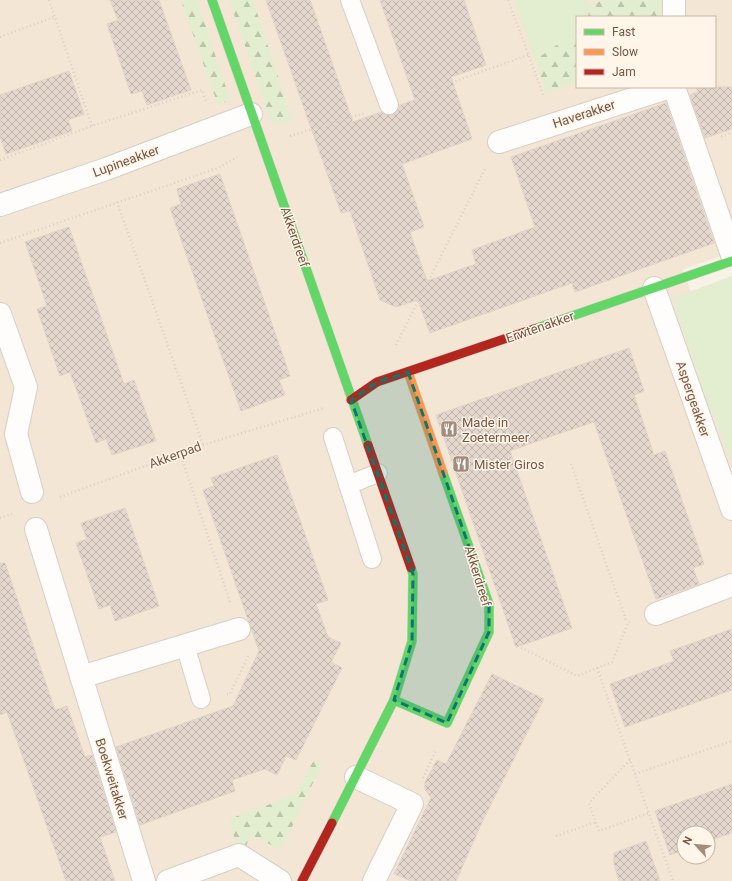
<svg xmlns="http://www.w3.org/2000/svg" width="732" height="881" font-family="Roboto,sans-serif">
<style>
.residential{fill:#f3e6d5;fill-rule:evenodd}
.green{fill:#e2eecf}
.forest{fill:url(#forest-firs)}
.building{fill:url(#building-cross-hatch);stroke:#e0d3c8}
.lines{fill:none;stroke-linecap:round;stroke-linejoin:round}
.lane-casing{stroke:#d8cec5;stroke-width:20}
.street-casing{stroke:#d8cec5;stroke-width:24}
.fast-casing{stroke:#d7ccc3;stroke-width:10}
.slow-casing{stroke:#d7ccc3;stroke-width:10}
.jam-casing{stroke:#d7ccc3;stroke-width:10}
.path{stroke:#dad0ca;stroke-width:2.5;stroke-dasharray:1 3;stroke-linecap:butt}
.lane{stroke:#fefdfb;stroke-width:18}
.street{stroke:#fefdfb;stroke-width:22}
.fast{stroke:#63d668;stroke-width:9}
.slow{stroke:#ff974d;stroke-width:9}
.jam{stroke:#b3261e;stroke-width:9}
.marked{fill:#0f766e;fill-opacity:0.2;stroke:#0f766e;stroke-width:3;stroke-dasharray:8 5;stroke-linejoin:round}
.labels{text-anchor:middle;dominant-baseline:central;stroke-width:3;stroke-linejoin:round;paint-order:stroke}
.street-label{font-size:13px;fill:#775645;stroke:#fff5e8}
.poi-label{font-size:13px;fill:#775645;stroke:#fff5e8;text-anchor:start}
</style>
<defs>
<pattern id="forest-firs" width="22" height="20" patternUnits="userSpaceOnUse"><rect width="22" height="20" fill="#e2eecf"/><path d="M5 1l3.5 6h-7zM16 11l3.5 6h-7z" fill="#bcc4aa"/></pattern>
<pattern id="building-cross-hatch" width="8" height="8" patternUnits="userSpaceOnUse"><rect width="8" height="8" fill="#e4d8ce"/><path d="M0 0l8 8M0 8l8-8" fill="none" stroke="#beb2a9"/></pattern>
</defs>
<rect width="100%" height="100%" fill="#f7f1e6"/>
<path class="residential" d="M0 0H732V252L683 269 732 414V881H0ZM577 17H715V87H577ZM684 833H708V857H684Z"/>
<g class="green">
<path d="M514 0H587L590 5 588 17H577V31L535 60Z"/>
<path d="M732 276V463L700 382 673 298Z"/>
</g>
<g class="forest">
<path d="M181 0H197L230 100 218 105Z"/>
<path d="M229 0H253L292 120 273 126Z"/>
<path d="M603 0H662L667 17H588L590 5Z"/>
<path d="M577 31V82L546 93 535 60Z"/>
<path d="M314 760 322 764 281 850 251 835 243 853 238 851 229 819 295 795Z"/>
</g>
<g class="building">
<path d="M110 0H159L191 90 147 105 142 91 131 94 107 24 118 20Z"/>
<path d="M266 0H310L353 122 381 112 387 115H392L397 111 399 105 415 100 380 0H464L486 65 451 77 472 139 402 164 424 227 410 232 427 281 476 264 472 250 535 227 511 157 666 103 714 243 575 292 572 283 430 333 418 300 396 307 380 300 350 211 341 213Z"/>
<path d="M69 71 84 114 68 120 72 131 6 154 0 137V95Z"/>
<path d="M696 87H732V129L705 138 690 95 698 92Z"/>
<path d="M220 174 290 376 279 380 285 395 241 411 170 208 181 204 177 189Z"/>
<path d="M69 227 124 384 134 380 156 441 112 455 106 439 96 443 70 372 60 376 37 309 47 306 25 242Z"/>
<path d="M629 348 644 391 634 395 654 455 665 451 704 564 693 568 699 584 656 599 594 422 552 436 510 451 572 628 516 647 436 415Z"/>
<path d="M277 455 328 600 316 604 328 637 341 643 331 662 342 668 296 760 286 756 277 775 265 769 232 780 235 791 140 825 116 747 233 706 259 651 203 490 214 486 211 478Z"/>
<path d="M125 508 159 606 115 621 110 605 99 609 76 543 87 539 81 523Z"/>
<path d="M0 563H5L55 710 67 706 85 757 92 755 116 832 100 837 115 881H66L7 712 0 715Z"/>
<path d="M732 629V690L625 727 610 684 674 661 670 651Z"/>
<path d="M492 674 544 699 483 820 456 881H411L394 874 431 798 425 789V782L437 760 446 764Z"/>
<path d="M732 784V833L708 841V833H684V850L670 855 655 811Z"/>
<path d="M646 841 660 881H619L614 864V853Z"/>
</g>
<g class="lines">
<defs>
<g id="lane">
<path d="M350 0 389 105"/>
<path d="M333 437 372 559"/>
<path d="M348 485 378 473"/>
<path d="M185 645 201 699"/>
</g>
<g id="street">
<path d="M674 17V0"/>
<path d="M674 87 732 255"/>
<path d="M499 142 670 87"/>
<path d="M0 205 106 169 251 114"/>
<path d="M654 288 732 509"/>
<path d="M0 314 26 387 16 434 32 492"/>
<path d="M36 529 144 881"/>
<path d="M656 614 732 585"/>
<path d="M81 677 239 629"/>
<path d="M356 777 412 804 374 881"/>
<path d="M168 881 239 855 280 881"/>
</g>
<g id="fast">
<path d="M212 0 368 445"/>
<path d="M534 329 732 261"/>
<path d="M394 700 447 723 489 632V604L443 473"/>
<path d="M332 823 394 700 412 641 413 574 411 568"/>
</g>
<path id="slow" d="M408 372 443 473"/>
<g id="jam">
<path d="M351 400 377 382 534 329"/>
<path d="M368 445 411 568"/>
<path d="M302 881 332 823"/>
</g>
</defs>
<use href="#lane" class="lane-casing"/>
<use href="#street" class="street-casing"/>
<use href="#fast" class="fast-casing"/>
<use href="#slow" class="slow-casing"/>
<use href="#jam" class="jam-casing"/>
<g class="path">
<path d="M49 0 92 126"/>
<path d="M508 0 544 97"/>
<path d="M0 37 54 17"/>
<path d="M414 96 528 55"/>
<path d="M290 136 364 113"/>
<path d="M721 136 732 133"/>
<path d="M0 160 92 126 202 90 206 101"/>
<path d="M117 202 203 445"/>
<path d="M0 243 218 168 237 157"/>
<path d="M396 345 486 167"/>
<path d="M180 453 230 602"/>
<path d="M571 464 626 620"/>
<path d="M60 497 203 445 324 408"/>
<path d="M0 518 12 514"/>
<path d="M514 644 577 676 612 662 628 623 630 622"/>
<path d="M597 668 673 881"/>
<path d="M227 694H230L248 656"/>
<path d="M630 760 589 803 599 831 649 813"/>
<path d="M635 774 732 741"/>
<path d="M423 778 436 750"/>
<path d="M556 836 596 822"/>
</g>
<use href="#lane" class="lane"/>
<use href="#street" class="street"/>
<use href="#fast" class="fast"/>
<use href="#slow" class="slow"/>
<use href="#jam" class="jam"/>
</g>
<path class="marked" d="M408 372 489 604V632L447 723 394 700 412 641 413 574 351 400 377 382Z"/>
<defs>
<symbol id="restaurant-square" viewBox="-11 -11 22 22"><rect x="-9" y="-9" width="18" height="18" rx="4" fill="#a48c7d" stroke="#fff5e8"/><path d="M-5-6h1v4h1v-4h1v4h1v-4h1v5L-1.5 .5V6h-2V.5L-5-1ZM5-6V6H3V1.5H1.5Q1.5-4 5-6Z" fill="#fff"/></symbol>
</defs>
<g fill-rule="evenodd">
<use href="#restaurant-square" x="439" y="419" width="20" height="20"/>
<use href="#restaurant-square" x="451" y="454" width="20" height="20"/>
</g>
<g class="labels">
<g class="street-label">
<text transform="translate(584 114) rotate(-18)">Haverakker</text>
<text transform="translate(126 161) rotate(-20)">Lupineakker</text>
<text transform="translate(295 237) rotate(71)">Akkerdreef</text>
<text transform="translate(540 327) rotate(-19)">Erwtenakker</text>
<text transform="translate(693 399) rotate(71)">Aspergeakker</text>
<text transform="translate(175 455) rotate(-20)">Akkerpad</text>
<text transform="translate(478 576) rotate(73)">Akkerdreef</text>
<text transform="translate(112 779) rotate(73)">Boekweitakker</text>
</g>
<g class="poi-label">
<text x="462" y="422">Made in<tspan x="462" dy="15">Zoetermeer</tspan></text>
<text x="474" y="464">Mister Giros</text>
</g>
</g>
<rect x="576" y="16" width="140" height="72" fill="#fff5e8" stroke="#c9b5a7"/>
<rect x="584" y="29" width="20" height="6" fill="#63d668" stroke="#c9b5a7"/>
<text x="612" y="36" font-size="12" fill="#775645">Fast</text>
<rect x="584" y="49" width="20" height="6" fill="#ff974d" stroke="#c9b5a7"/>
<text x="612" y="56" font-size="12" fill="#775645">Slow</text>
<rect x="584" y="69" width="20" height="6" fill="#b3261e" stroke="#c9b5a7"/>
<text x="612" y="76" font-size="12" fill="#775645">Jam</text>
<g transform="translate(696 845) rotate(297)"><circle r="19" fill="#fff5e8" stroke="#c9b5a7"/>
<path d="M0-3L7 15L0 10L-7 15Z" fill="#a48c7d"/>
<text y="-6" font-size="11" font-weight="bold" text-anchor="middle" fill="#775645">N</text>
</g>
</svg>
